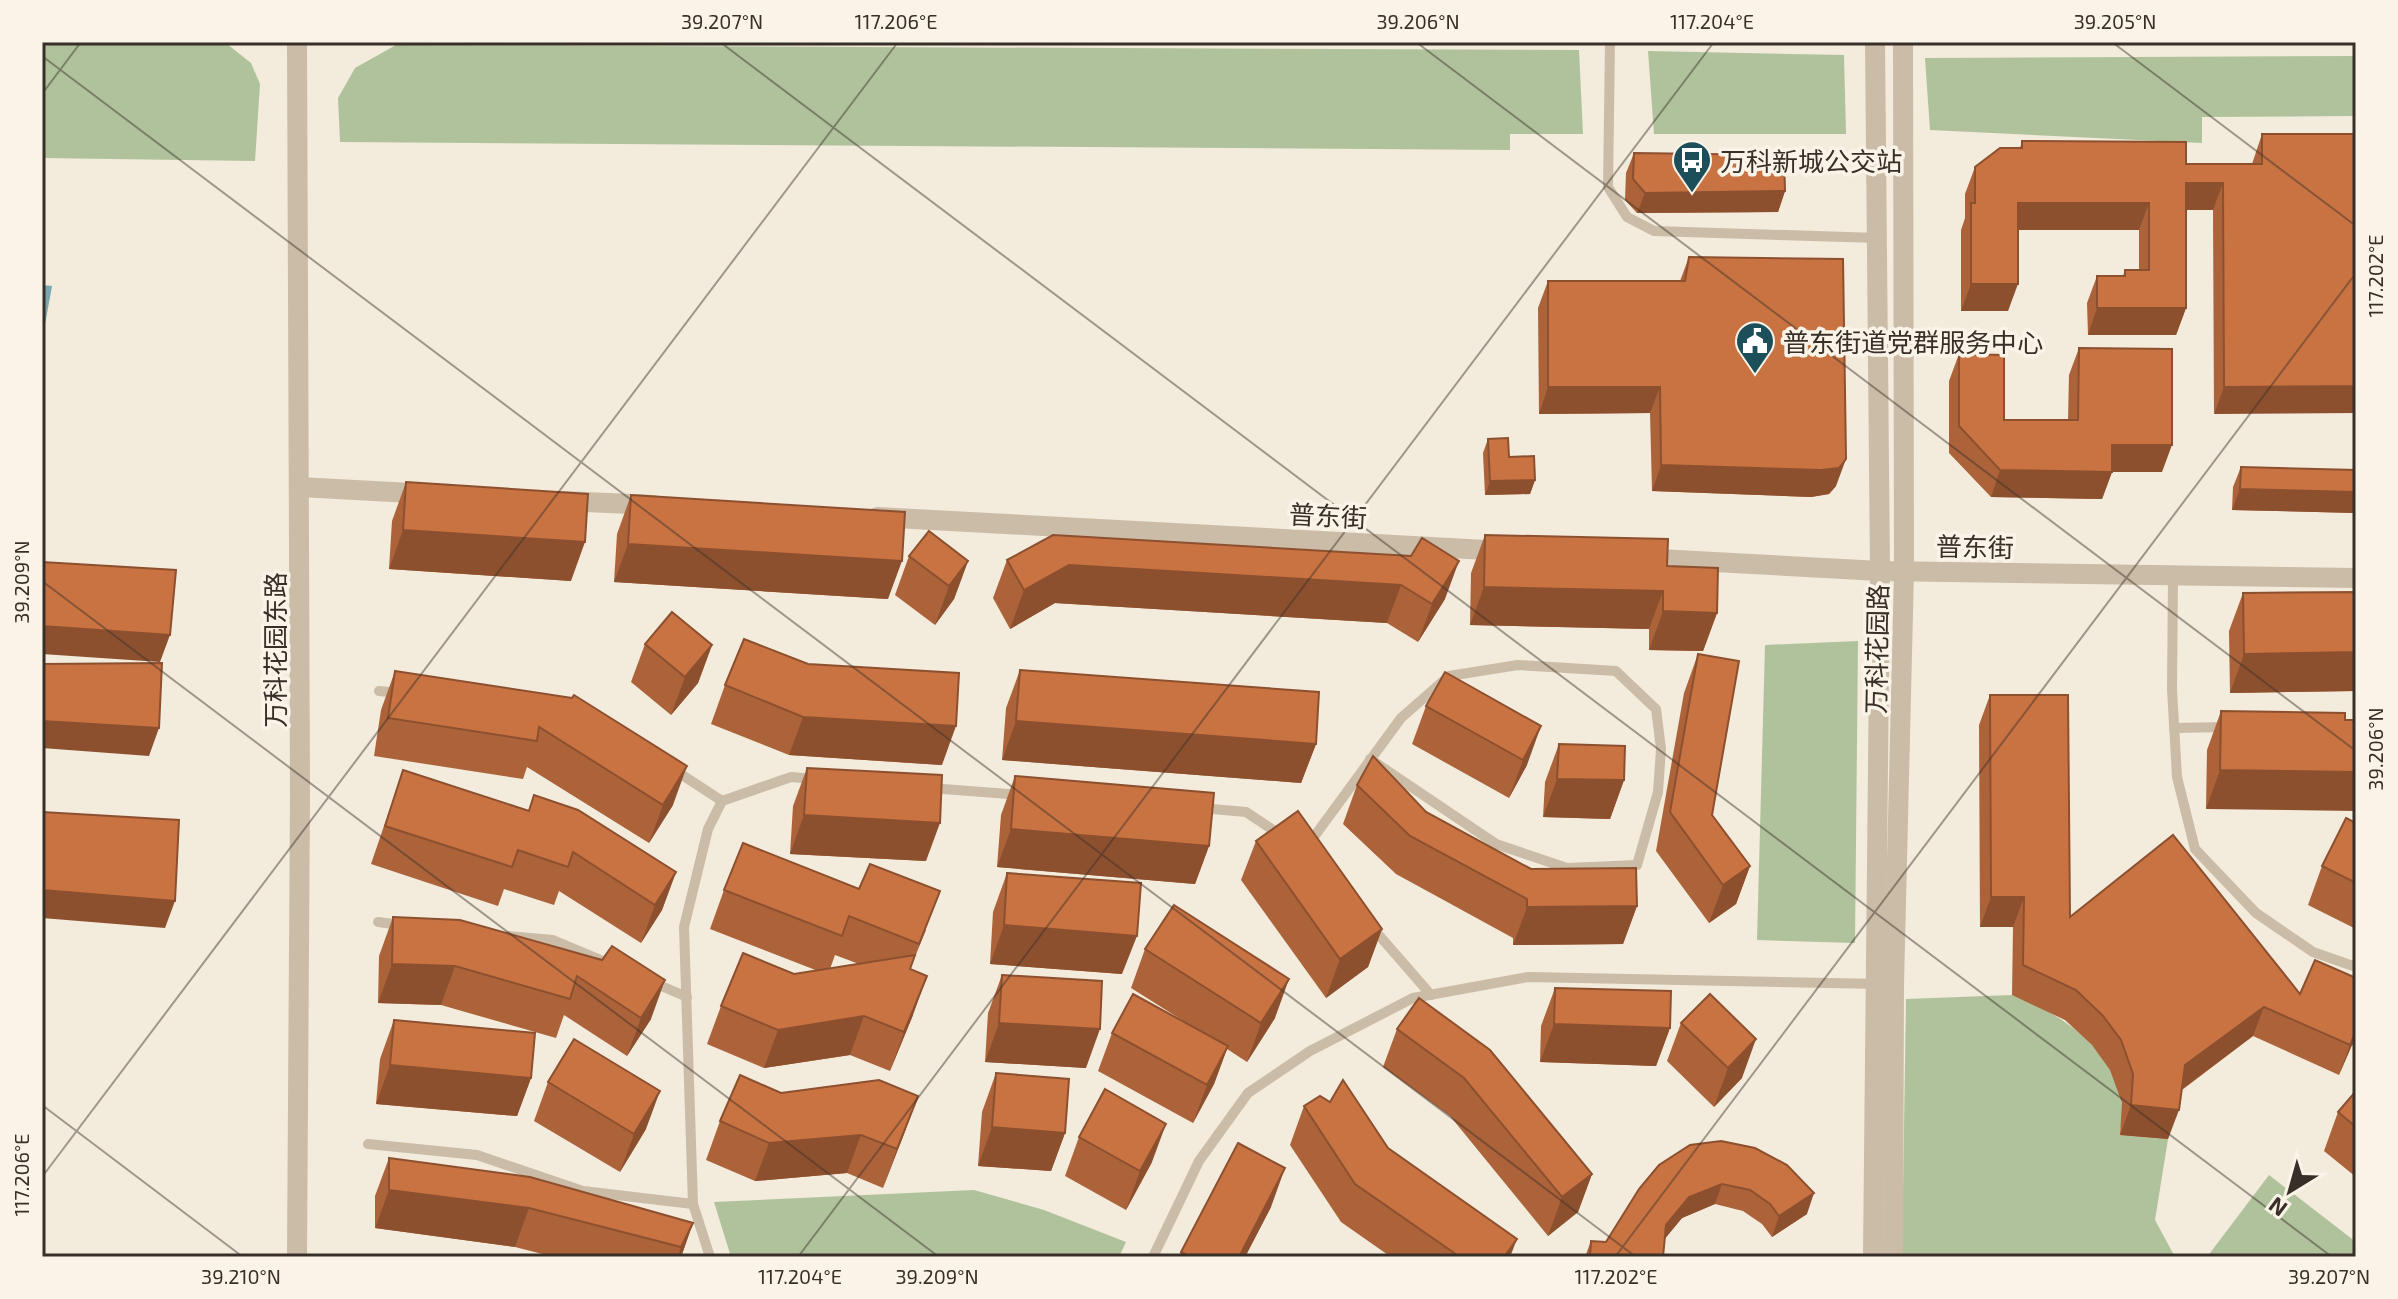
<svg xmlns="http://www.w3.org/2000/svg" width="2398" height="1299" font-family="'Exo 2','Noto Sans SC',sans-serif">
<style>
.green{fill:#b0c29b}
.water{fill:#7aa8b1}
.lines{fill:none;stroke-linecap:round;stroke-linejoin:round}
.service{stroke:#cbbca7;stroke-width:10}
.minor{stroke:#cbbca7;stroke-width:20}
.tertiary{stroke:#cbbca7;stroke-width:20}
.wall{fill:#ad633a;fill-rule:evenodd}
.shaded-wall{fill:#8d502f}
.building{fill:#c97343;stroke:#8d502f;stroke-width:2}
.ticks{fill:none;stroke:#372f28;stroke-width:2;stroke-opacity:0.45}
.labels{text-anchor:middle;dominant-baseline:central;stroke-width:7;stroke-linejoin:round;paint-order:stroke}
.poi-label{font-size:26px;fill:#372f28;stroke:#faf4e8;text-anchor:start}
.street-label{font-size:26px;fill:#372f28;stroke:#faf4e8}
.neatline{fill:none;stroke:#372f28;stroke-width:3}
.ticks-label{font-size:20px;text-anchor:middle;fill:#372f28}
</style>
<rect width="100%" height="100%" fill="#f3ebdc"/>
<g class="green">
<path d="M42 44H227L251 63 260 84 255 161 42 158Z"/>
<path d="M396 45 1579 50 1583 134H1510V150L340 142 338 98 355 68Z"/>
<path d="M1648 51 1844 55 1846 134H1654Z"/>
<path d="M2356 56V116L2202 117V143L1930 130 1925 58Z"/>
<path d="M1858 641 1855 943 1757 940 1765 645Z"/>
<path d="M2012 995C2060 1013 2114 1048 2122 1104 2123 1113 2121 1125 2120 1135L2168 1139 2155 1220 2175 1257H1902L1906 999Z"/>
<path d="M2269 1175 2356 1242V1257H2207Z"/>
<path d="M974 1190 1044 1210 1126 1242 1119 1257H731L714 1202Z"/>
</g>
<path class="water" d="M42 285 52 286 42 341Z"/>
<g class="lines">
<g class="service">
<path d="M1610 42 1608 187 1627 217 1654 231 1878 238"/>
<path d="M2173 576 2172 689 2177 777 2195 849 2256 913 2313 952 2356 967"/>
<path d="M379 691 400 693"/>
<path d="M2174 728 2228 727"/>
<path d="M673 769 722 801"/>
<path d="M930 788 1022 795"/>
<path d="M1201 808 1246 812 1282 836"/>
<path d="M1308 845 1401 718 1449 676 1518 665 1616 671 1656 709 1661 749 1658 792 1637 865 1567 868 1496 844 1370 759"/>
<path d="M378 922 401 925"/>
<path d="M1371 926 1431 995"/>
<path d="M508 936 553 940 608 963"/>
<path d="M652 982 687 997"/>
<path d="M368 1144 477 1155 583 1191 693 1204"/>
<path d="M710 1257 693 1204 684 927 708 829 722 801 791 777 814 779"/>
<path d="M1153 1257 1199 1161 1248 1093 1310 1051 1413 998 1528 977 1880 984"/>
</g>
<g class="minor">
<path d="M299 487 430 494"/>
<path d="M562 501 654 505"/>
<path d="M877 517 1505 551"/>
<path d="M1640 558 1880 571 2356 578"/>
</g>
<g class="tertiary">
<path d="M297 42 300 794 297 1257"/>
<path d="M1873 1257 1880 571 1875 42"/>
<path d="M1893 1257 1894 985 1904 571 1903 42"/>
</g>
</g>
<g class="wall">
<path d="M2262 134H2354L2214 414 2213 210H2186V308L2176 335H2088L2087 303 2097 276H2123L2125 270H2139V230H2018L2008 311H1961V230L1965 218V194L1975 167 2020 148 2022 141 2186 164H2252Z"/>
<path d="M1634 153 1785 191 1778 212 1637 213 1625 200 1626 173Z"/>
<path d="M1689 257 1836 486 1829 494 1811 497 1652 491 1650 413 1539 414 1538 308 1548 281H1680Z"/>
<path d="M2079 348 2162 472H2112L2102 499 1991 497 1949 453V381L1959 354 2004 420H2068L2069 375Z"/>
<path d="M1488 439 1535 480 1530 494 1485 495 1483 453Z"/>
<path d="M2241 467 2356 470V513L2232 510 2233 487Z"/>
<path d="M406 482 571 581 389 569 392 521Z"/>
<path d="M631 495 888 599 614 582 617 534Z"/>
<path d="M1485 535 1667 566 1717 613 1703 651 1649 650V629L1470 625 1471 573Z"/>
<path d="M909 556 968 561 954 599 935 625 895 595Z"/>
<path d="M1411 556 1445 599 1418 642 1387 623 1055 603 1010 629 993 598 1007 560Z"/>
<path d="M2356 592V691L2230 693 2229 631 2243 593Z"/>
<path d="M645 644 712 645 698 683 671 715 631 682Z"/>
<path d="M1698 654 1712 815 1750 866 1736 904 1709 923 1656 851 1684 693Z"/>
<path d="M1020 670 1316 744 1301 783 1002 760 1006 708Z"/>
<path d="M395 671 572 698 673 805 649 843 527 767 523 779 374 756 381 710Z"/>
<path d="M1445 672 1527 765 1509 798 1412 744 1426 706Z"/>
<path d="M725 685 942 765 789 755 711 724Z"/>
<path d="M1990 695 2070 917 2300 994 2356 978V1047L2352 1045 2339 1075 2253 1036 2182 1090 2168 1139 2120 1135 2122 1103 2110 1070 2092 1045 2065 1020 2012 995 2013 927H1980L1979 725Z"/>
<path d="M2221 711 2345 720 2206 809 2207 750Z"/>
<path d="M1559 744 1624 780 1610 819 1543 817 1545 782Z"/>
<path d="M807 768 926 861 790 854 793 806Z"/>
<path d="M403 770 528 811 534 795 676 872 662 910 641 943 559 891 554 905 504 889 498 906 371 864Z"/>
<path d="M1015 776 1209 846 1195 884 997 867 1001 815Z"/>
<path d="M1357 785 1426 812 1531 869 1637 906 1623 944 1513 945V938L1396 874 1343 824Z"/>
<path d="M2356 823V929L2308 905 2322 866Z"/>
<path d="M1256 841 1382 929 1368 967 1326 998 1241 880Z"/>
<path d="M1007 873 1122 974 990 964 993 912Z"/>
<path d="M724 890 926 930 910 969 913 1015 890 1071 850 1055 764 1068 707 1044 721 1006 794 974 818 971 710 929ZM835 955 859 964 830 969Z"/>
<path d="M393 917 602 960 651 1019 627 1056 564 1015 556 1038 441 1005 378 1003 379 956Z"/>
<path d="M1145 949 1275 1018 1247 1062 1227 1049 1214 1084 1193 1123 1098 1071 1112 1033 1185 1022 1131 988Z"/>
<path d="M1002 975 1086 1068 985 1062 988 1013Z"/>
<path d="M1555 988 1670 1028 1656 1066 1540 1062 1541 1026Z"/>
<path d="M1419 998 1592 1174 1578 1212 1548 1236 1450 1116 1383 1067 1397 1029Z"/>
<path d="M394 1020 531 1078 517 1116 376 1104 380 1059Z"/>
<path d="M1681 1023 1742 1078 1714 1107 1667 1061Z"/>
<path d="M996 1073 1065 1133 1051 1171 978 1166 982 1112Z"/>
<path d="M548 1082 646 1129 620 1172 534 1121Z"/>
<path d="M2356 1091V1177L2324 1151 2338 1112Z"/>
<path d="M781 1093 918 1096 883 1188 847 1173 755 1181 706 1160 720 1121Z"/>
<path d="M1304 1106 1388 1148 1510 1257H1391L1341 1222 1290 1145Z"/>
<path d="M1079 1137 1152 1162 1126 1210 1065 1176Z"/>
<path d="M1690 1145 1807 1214 1772 1237 1762 1224 1743 1211 1715 1204 1682 1218 1665 1238 1663 1257H1585L1591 1241 1606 1242Z"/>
<path d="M389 1158 693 1223 681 1257H554L515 1247 375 1228V1196Z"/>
<path d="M1271 1207 1245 1257H1179L1181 1252Z"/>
</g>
<g class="shaded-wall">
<path d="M2186 183H2223L2213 210H2176Z"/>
<path d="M1785 191 1778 212 1637 213 1645 193Z"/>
<path d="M2018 203H2149L2139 230H2008Z"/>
<path d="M1971 284H2018L2008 311H1961Z"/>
<path d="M2097 308H2186L2176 335H2088Z"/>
<path d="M2356 386V413L2214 414 2224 387Z"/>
<path d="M1548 387H1660L1650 413 1539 414Z"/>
<path d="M2112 445H2172L2162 472H2102Z"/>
<path d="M1846 459 1836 486 1829 494 1811 497 1652 491 1661 465Z"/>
<path d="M2000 470 2112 472 2102 499 1991 497Z"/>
<path d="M1535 480 1530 494 1485 495 1490 481Z"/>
<path d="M2240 489 2356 492V513L2232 510Z"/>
<path d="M403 530 585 542 571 581 389 569Z"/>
<path d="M628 544 902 561 888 599 614 582Z"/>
<path d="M968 561 954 599 935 625 949 586Z"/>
<path d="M1459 561 1445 599 1418 642 1432 604Z"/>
<path d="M1069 565 1401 585 1387 623 1055 603 1010 629 1024 590Z"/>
<path d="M1484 587 1663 591 1649 629 1470 625Z"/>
<path d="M1663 611 1717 613 1703 651 1649 650Z"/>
<path d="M42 626 170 635 160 662 42 654Z"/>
<path d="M712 645 698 683 671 715 685 677Z"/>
<path d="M2356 652V691L2230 693 2244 654Z"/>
<path d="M803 717 956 726 942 765 789 755Z"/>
<path d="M42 721 159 728 149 756 42 748Z"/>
<path d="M1016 721 1316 744 1301 783 1002 760Z"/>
<path d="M1541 726 1527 765 1509 798 1523 760Z"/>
<path d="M687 766 673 805 649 843 663 805Z"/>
<path d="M2220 770 2356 772V811L2206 809Z"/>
<path d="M1557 779 1624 780 1610 819 1543 817Z"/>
<path d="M804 815 940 823 926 861 790 854Z"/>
<path d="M1011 829 1209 846 1195 884 997 867Z"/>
<path d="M1750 866 1736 904 1709 923 1723 885Z"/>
<path d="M676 872 662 910 641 943 655 905Z"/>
<path d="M42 890 175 901 165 928 42 918Z"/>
<path d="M1991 897H2024L2013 927H1980Z"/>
<path d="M1637 906 1623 944 1513 945 1527 907Z"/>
<path d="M1004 925 1137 936 1122 974 990 964Z"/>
<path d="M1382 929 1368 967 1326 998 1340 959Z"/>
<path d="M392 964 455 966 441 1005 378 1003Z"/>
<path d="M927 976 913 1015 890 1071 904 1032Z"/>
<path d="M1289 979 1275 1018 1247 1062 1261 1023Z"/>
<path d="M665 980 651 1019 627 1056 641 1018Z"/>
<path d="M2264 1007 2253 1036 2174 1095 2185 1065Z"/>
<path d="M864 1016 850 1055 764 1068 778 1030Z"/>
<path d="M999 1023 1100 1029 1086 1068 985 1062Z"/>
<path d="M1554 1024 1670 1028 1656 1066 1540 1062Z"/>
<path d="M2356 1031 2352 1045 2339 1075 2350 1045Z"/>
<path d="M1756 1039 1742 1078 1714 1107 1728 1068Z"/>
<path d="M1228 1046 1214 1084 1193 1123 1207 1085Z"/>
<path d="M390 1065 531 1078 517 1116 376 1104Z"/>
<path d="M660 1091 646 1129 620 1172 634 1134Z"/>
<path d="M918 1096 904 1134 883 1188 897 1149Z"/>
<path d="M2131 1105 2179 1110 2168 1139 2120 1135Z"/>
<path d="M1166 1124 1152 1162 1126 1210 1140 1171Z"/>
<path d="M992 1127 1065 1133 1051 1171 978 1166Z"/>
<path d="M861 1135 847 1173 755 1181 769 1143Z"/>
<path d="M1285 1168 1271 1207 1245 1257H1239Z"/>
<path d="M1592 1174 1578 1212 1548 1236 1562 1197Z"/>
<path d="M1722 1184 1715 1204 1682 1218 1659 1246 1666 1225 1689 1197Z"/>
<path d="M389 1190 529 1208 515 1247 375 1228Z"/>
<path d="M1814 1193 1807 1214 1772 1237 1779 1216Z"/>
<path d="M693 1223 681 1257H678L681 1247Z"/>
<path d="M1517 1239 1510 1257H1504Z"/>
</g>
<g class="building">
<path d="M2262 134H2354V160H2356V386L2224 387 2223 183H2186V308H2097V276H2125V270H2149V203H2018V284H1971V203H1975V167L2000 148H2022V141L2186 142V164H2262Z"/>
<path d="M1634 153 1784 155 1785 191 1645 193 1633 179Z"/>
<path d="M1689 257 1843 259 1846 459 1839 468 1821 470 1661 465 1660 387H1548V281H1685Z"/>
<path d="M2079 348 2172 349V445H2112V472L2000 470 1959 426V354L2004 355V420H2078Z"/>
<path d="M1508 438 1509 457 1534 456 1535 480 1490 481 1488 439Z"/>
<path d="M2241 467 2356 470V492L2240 489Z"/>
<path d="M406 482 588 494 585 542 403 530Z"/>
<path d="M631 495 905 512 902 561 628 544Z"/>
<path d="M929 531 968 561 949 586 909 556Z"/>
<path d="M1053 535 1411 556 1422 538 1459 561 1432 604 1401 585 1069 565 1024 590 1007 560Z"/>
<path d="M1485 535 1668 539 1667 566 1718 568 1717 613 1663 611V591L1484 587Z"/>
<path d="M42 562 176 570 170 635 42 626Z"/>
<path d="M2356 592V652L2244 654 2243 593Z"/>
<path d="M672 612 712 645 685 677 645 644Z"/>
<path d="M744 639 808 664 959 673 956 726 803 717 725 685Z"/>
<path d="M1698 654 1739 661 1712 815 1750 866 1723 885 1670 812Z"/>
<path d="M162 663 159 728 42 721V664Z"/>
<path d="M1020 670 1319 692 1316 744 1016 721Z"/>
<path d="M395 671 572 698 574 695 687 766 663 805 539 727 537 741 388 718Z"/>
<path d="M1445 672 1541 726 1523 760 1426 706Z"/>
<path d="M1990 695H2068L2070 917 2173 835 2300 994 2315 960 2356 978V1031L2350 1045 2264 1007 2185 1065 2179 1110 2131 1105 2133 1074 2121 1040 2103 1016 2076 990 2023 965 2024 897H1991Z"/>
<path d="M2221 711 2345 713V720H2356V772L2220 770Z"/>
<path d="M1559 744 1625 746 1624 780 1557 779Z"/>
<path d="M1373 756 1426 812 1531 869 1636 868 1637 906 1527 907V899L1410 836 1357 785Z"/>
<path d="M807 768 942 775 940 823 804 815Z"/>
<path d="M403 770 529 811 534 795 578 810 676 872 655 905 573 852 568 867 518 850 512 867 385 826Z"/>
<path d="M1015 776 1214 793 1209 846 1011 829Z"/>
<path d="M1298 811 1382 929 1340 959 1256 841Z"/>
<path d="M42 812 179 820 175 901 42 890Z"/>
<path d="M2346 818 2356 823V883L2322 866Z"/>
<path d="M743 843 859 889 870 864 940 891 919 944 849 916 842 936 724 890Z"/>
<path d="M1007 873 1141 883 1137 936 1004 925Z"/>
<path d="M1174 905 1289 979 1261 1023 1145 949Z"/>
<path d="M393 917 460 920 602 960 612 946 665 980 641 1018 577 976 570 999 455 966 392 964Z"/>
<path d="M743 953 794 974 915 955 910 969 927 976 904 1032 864 1016 778 1030 721 1006Z"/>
<path d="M1002 975 1102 981 1100 1029 999 1023Z"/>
<path d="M1555 988 1671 991 1670 1028 1554 1024Z"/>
<path d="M1133 994 1228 1046 1207 1085 1112 1033Z"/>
<path d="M1710 994 1756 1039 1728 1068 1681 1023Z"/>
<path d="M1419 998 1490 1050 1592 1174 1562 1197 1464 1078 1397 1029Z"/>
<path d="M394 1020 535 1033 531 1078 390 1065Z"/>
<path d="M574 1039 660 1091 634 1134 548 1082Z"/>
<path d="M996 1073 1069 1079 1065 1133 992 1127Z"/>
<path d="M740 1075 781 1093 879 1080 918 1096 897 1149 861 1135 769 1143 720 1121Z"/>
<path d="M1343 1080 1388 1148 1517 1239 1504 1257H1460L1355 1184 1304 1106 1320 1096 1330 1102Z"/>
<path d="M1105 1089 1166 1124 1140 1171 1079 1137Z"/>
<path d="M2356 1091V1127L2338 1112Z"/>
<path d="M1721 1141 1755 1148 1787 1165 1814 1193 1779 1216 1770 1204 1750 1190 1722 1184 1689 1197 1666 1225 1663 1257H1590L1591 1241 1606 1242 1639 1189 1659 1165 1690 1145Z"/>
<path d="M1238 1143 1285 1168 1239 1257H1191L1181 1252Z"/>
<path d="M389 1158 530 1177 693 1223 681 1247 529 1208 389 1190Z"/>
</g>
<path class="ticks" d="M720 42 2332 1257M1416 42 2356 751M2112 42 2356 226M42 56 1636 1257M42 94 81 42M42 581 939 1257M42 1105 243 1257M42 1177 898 42M798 1257 1714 42M1615 1257 2356 273"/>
<defs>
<symbol id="bus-pin" viewBox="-11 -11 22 30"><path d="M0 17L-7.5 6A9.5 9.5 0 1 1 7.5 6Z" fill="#1c4f5a" stroke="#faf4e8"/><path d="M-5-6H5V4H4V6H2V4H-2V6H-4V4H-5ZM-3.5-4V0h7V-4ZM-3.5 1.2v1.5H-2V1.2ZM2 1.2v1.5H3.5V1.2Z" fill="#fff"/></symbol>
<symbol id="civic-pin" viewBox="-11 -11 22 30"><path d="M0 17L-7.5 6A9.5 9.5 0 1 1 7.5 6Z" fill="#1c4f5a" stroke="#faf4e8"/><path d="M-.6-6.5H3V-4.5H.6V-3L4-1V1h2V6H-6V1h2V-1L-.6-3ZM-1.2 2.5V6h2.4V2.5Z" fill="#fff"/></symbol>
</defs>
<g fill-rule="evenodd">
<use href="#bus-pin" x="1670" y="138" width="44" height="60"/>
<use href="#civic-pin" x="1733" y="319" width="44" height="60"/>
</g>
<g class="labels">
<g class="poi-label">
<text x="1720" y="160">万科新城公交站</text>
<text x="1783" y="341">普东街道党群服务中心</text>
</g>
<g class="street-label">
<text transform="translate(1328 515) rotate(3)">普东街</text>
<text transform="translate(1975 546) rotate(1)">普东街</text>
<text transform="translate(1876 649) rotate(-89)">万科花园路</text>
<text transform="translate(274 650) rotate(-90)">万科花园东路</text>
</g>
</g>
<rect width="2398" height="1299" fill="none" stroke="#faf4e8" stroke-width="88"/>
<g transform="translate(2290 1191) rotate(217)" stroke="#faf4e8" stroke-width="6" paint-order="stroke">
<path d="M0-6L14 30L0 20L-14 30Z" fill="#372f28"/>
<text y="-12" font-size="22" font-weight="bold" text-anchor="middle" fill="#372f28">N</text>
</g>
<rect x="44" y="44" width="2310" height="1211" class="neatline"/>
<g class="ticks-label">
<text x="722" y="29">39.207°N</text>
<text x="896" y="29">117.206°E</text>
<text x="1418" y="29">39.206°N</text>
<text x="1712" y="29">117.204°E</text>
<text x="2115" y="29">39.205°N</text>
<text transform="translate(2376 276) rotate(-90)" y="7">117.202°E</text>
<text transform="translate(22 582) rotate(-90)" y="7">39.209°N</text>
<text transform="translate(2376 749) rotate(-90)" y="7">39.206°N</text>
<text transform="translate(22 1175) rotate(-90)" y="7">117.206°E</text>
<text x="241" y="1284">39.210°N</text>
<text x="800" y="1284">117.204°E</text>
<text x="937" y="1284">39.209°N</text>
<text x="1616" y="1284">117.202°E</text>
<text x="2329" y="1284">39.207°N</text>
</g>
</svg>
